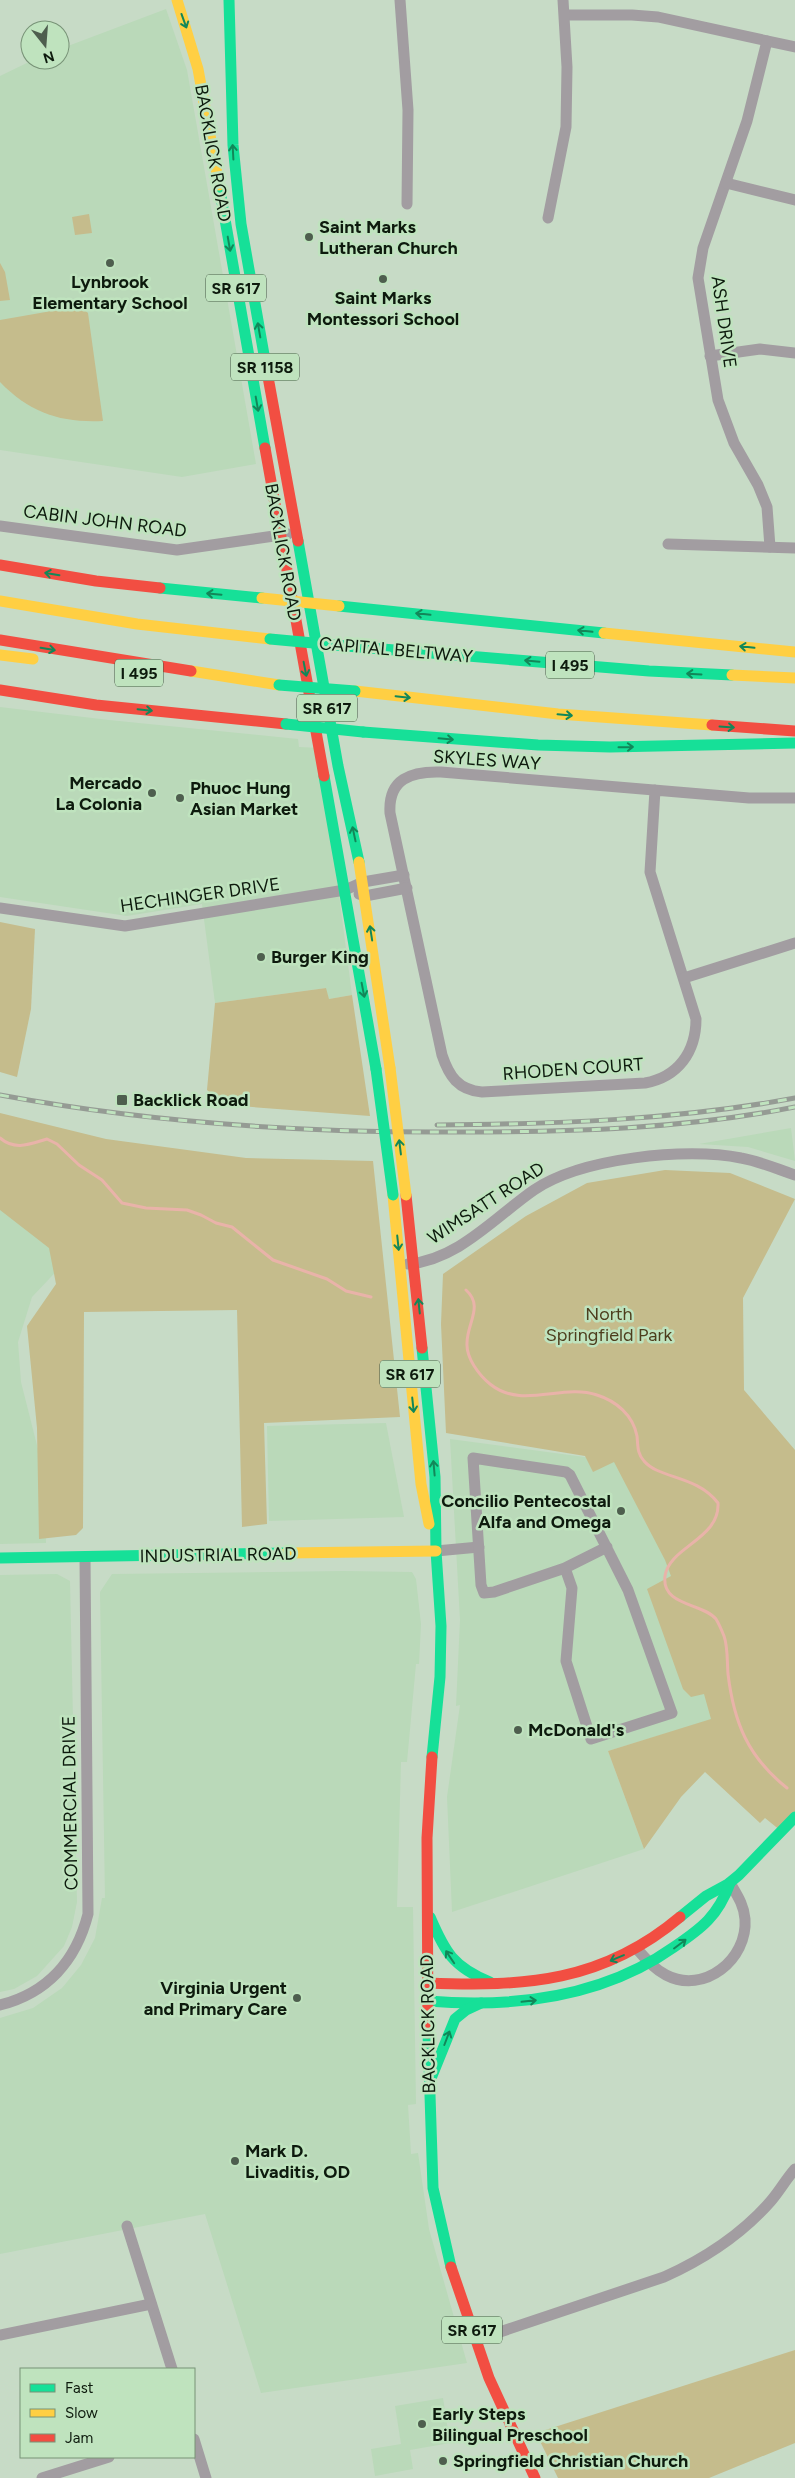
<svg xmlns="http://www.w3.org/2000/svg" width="795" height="2478" font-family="Figtree,sans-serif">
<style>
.built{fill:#bad9b9}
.green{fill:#c5bc8c}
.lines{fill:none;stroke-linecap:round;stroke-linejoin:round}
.stream{stroke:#e9b3a9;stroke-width:3}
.street{stroke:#a29da1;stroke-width:11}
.fast{stroke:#16e098;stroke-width:11}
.slow{stroke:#ffcf43;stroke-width:11}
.jam{stroke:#f24e42;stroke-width:11}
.rail-casing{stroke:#959b94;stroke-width:5}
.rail{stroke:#bfe3be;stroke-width:3;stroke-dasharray:9;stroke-linecap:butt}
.fast-bridge{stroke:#16e098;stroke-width:11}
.slow-bridge{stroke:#ffcf43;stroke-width:11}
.oneway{stroke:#128759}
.poi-dot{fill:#4e5e4e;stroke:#bfe3be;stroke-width:2}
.labels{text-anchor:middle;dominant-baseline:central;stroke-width:5;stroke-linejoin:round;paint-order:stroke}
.shield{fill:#bfe3be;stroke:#425642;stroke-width:1}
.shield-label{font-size:16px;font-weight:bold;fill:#0d1a0d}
.street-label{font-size:18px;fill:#0d1a0d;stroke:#bfe3be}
.poi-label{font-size:18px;font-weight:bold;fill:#0d1a0d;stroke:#bfe3be;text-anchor:start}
.park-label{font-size:18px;fill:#4d3d1d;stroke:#bfe3be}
</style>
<rect width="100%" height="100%" fill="#c7dbc6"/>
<g class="built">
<path d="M166 9 187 70 256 464 182 477 0 450V76L33 60H60V49Z"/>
<path d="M0 707 109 720 298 739 299 747 320 748 352 995 329 999 325 988 215 1003 202 904 127 916 0 897Z"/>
<path d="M791 1128 795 1161 748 1147 699 1144Z"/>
<path d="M0 1157 66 1261 32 1297 18 1342 21 1382 44 1473 46 1543 0 1544Z"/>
<path d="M386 1423 404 1517 269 1521 267 1426Z"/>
<path d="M450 1439 674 1469 720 1717 608 1751 644 1849 452 1912 447 1797 460 1705 456 1706 460 1620Z"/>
<path d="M343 1571 412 1572 416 1579 421 1624 419 1664H416L407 1762H401L397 1907H413L416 2104 408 2105 411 2154 418 2153 429 2229 467 2363 261 2393 205 2214 0 2254V2018L33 2008 62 1988 81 1965 95 1938 102 1898H105L100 1592 112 1574Z"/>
<path d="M57 1574 70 1581 77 1902 72 1927 64 1946 37 1976 14 1989 0 1992V1575Z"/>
<path d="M443 2398 450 2443 410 2450 413 2469 375 2476 371 2449 401 2444 395 2406Z"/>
</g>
<g class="green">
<path d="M89 214 92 233 75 235 72 217Z"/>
<path d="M0 263 5 272 10 300 0 301Z"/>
<path d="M80 306 88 313 103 421C61 423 30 413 0 382V320Z"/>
<path d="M0 922 35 929 31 1009 17 1077 0 1072Z"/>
<path d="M326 988 329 999 352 995 370 1116 225 1105 207 1090 215 1003Z"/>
<path d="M0 1113 106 1139 246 1158 373 1161 400 1417 264 1423 267 1524 242 1527 237 1310 84 1312 83 1528 76 1535 39 1539 37 1428 27 1326 56 1284 49 1248 0 1210Z"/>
<path d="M665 1170 730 1173 795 1199 743 1298 744 1390 795 1450V1816L781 1831 765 1818 760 1823 705 1772 681 1797 644 1849 608 1751 711 1719 704 1694 691 1697 683 1689 647 1589 671 1576 665 1560 614 1462 593 1472 585 1456 446 1433 441 1324 443 1274 526 1216 587 1183Z"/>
<path d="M795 2350V2443L709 2478H558L536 2433Z"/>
</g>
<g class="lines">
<g class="stream">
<path d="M0 1138C15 1151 30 1144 47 1139L57 1144 79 1165 102 1180 122 1203 146 1208 187 1210 201 1215 216 1223 232 1227 273 1260 327 1279 346 1291 371 1297"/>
<path d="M466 1290C484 1306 467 1323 467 1343 466 1358 479 1375 490 1384 522 1410 562 1383 597 1395 616 1401 633 1415 637 1436 638 1445 637 1454 644 1461 659 1479 697 1475 718 1503 720 1539 669 1547 665 1576 661 1606 703 1603 716 1619 719 1624 722 1631 724 1636 728 1647 727 1662 728 1674 734 1723 748 1757 787 1788"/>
</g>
<g class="street">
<path d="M400 0 408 110 407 204"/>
<path d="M565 15H632L658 17 795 47"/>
<path d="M767 41 747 121 703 248 698 278 718 400 734 443 758 485 767 507 770 547"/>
<path d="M726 183 795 200"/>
<path d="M548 218 566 127 567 67 563 0"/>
<path d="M710 356 760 349 795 353"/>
<path d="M0 526 177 550 288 534"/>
<path d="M668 544 795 548"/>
<path d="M655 790 650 872 696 1019C696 1052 678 1077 645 1083L482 1092C458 1090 449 1076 442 1055L390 813C388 779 411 771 441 772L749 798H795"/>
<path d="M359 894 365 896 407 888"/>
<path d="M0 908 125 926 345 890 363 882 404 875"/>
<path d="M684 978 795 943"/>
<path d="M408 1264C458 1260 495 1217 534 1190 581 1158 686 1147 741 1158 759 1161 777 1169 795 1175"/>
<path d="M436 1551 479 1547"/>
<path d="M565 1568 572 1588 566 1661 591 1739 672 1713 628 1590 570 1475 566 1472 473 1458 481 1585 484 1593 494 1592 565 1568 607 1547"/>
<path d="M637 1949C646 1959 654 1969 666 1975 704 1995 748 1959 745 1919 744 1905 737 1895 730 1883"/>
<path d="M0 2005C47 1993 76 1961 88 1914L85 1557"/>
<path d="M127 2226 172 2369"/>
<path d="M0 2335 151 2304"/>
<path d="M476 2340 664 2277C704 2259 740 2236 770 2202 779 2192 786 2179 795 2169"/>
<path d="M194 2439 206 2478"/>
<path d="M42 2478 109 2457"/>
</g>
<g class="fast">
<path d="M229 0 233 145 241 224 266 366"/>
<path d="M219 185 265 448"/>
<path d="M298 541 338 766 359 862"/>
<path d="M160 588 262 598"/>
<path d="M339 606 604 633"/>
<path d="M346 646 649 671 732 675"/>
<path d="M363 732 538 745 610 747 795 743"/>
<path d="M324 776 376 1069"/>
<path d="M422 1348 435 1477 436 1551 441 1626 440 1677 432 1757"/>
<path d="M0 1558 286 1553"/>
<path d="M430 1917C445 1952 453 1967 490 1982"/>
<path d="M680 1917 706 1896 728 1884 739 1875 795 1817"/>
<path d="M428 2001C514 2008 602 1998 674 1947 702 1928 718 1916 730 1883"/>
<path d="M428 2033 433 2188 451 2267"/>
<path d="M432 2076 455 2019 466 2010 481 2003"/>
</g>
<g class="slow">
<path d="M177 0 198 69 219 185"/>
<path d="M0 601 137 624 270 639"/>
<path d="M604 633 795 652"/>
<path d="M0 655 33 659"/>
<path d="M191 671 279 685"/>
<path d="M732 675 795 678"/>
<path d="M355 691 558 714 712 725"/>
<path d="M359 862 390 1068"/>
<path d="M393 1195 421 1484 429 1524"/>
<path d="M286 1553 436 1551"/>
</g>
<g class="jam">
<path d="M266 366 298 541"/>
<path d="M265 448 324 776"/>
<path d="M0 565 96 581 160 588"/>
<path d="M0 640 191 671"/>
<path d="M0 690 96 705 286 724"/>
<path d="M712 725 795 731"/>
<path d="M406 1195 422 1348"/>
<path d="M428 1983C525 1987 603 1982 680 1917"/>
<path d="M428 2033 427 1838 432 1757"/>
<path d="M451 2267 489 2378 535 2478"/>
</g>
<defs>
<g id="rail">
<path d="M0 1095C151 1123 306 1133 459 1132 573 1132 684 1129 795 1107"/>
<path d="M437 1125C556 1124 677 1120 795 1098"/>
</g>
</defs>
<use href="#rail" class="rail-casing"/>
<use href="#rail" class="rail"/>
<g class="fast-bridge">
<path d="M270 639 346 646"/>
<path d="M279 685 355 691"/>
<path d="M286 724 363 732"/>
<path d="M376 1069 393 1195"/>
</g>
<g class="slow-bridge">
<path d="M262 598 339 606"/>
<path d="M390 1068 406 1195"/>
</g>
</g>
<defs><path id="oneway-shaft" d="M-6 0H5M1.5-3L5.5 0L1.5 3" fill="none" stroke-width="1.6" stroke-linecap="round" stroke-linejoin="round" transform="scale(1.25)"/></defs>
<g class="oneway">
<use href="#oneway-shaft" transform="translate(184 21) rotate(70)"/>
<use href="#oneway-shaft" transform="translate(233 152) rotate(-93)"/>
<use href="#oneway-shaft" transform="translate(229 244) rotate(80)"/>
<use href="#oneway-shaft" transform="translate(259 330) rotate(-100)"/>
<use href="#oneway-shaft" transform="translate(257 404) rotate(80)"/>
<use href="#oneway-shaft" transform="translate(52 574) rotate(-171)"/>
<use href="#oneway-shaft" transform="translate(214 594) rotate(-175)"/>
<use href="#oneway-shaft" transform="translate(423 614) rotate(-174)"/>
<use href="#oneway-shaft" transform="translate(585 631) rotate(-174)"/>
<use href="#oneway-shaft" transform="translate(747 647) rotate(-174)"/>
<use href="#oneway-shaft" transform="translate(48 649) rotate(9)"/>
<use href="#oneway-shaft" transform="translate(532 661) rotate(-175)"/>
<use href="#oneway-shaft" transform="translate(305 669) rotate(79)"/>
<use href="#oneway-shaft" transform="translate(694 674) rotate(-177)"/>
<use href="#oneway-shaft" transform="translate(403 697) rotate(6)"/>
<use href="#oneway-shaft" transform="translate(145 710) rotate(6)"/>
<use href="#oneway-shaft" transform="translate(565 715) rotate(5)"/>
<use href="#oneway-shaft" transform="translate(727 727) rotate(4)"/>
<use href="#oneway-shaft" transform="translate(446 739) rotate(5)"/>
<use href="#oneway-shaft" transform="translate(626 747) rotate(-1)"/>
<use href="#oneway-shaft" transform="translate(354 834) rotate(-102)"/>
<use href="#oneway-shaft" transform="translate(371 933) rotate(-99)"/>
<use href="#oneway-shaft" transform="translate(363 990) rotate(79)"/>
<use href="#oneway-shaft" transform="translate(400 1147) rotate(-97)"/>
<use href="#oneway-shaft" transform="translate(398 1243) rotate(84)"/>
<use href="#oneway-shaft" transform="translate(419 1306) rotate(-96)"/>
<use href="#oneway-shaft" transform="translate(413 1405) rotate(84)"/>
<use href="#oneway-shaft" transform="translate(434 1468) rotate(-95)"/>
<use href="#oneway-shaft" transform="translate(680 1944) rotate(-37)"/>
<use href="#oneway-shaft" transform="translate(450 1957) rotate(-124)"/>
<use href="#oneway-shaft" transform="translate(617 1958) rotate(157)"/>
<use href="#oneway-shaft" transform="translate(529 2001) rotate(-6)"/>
<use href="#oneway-shaft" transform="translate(447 2038) rotate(-69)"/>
</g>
<g class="poi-dot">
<circle cx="309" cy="237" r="5"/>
<circle cx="110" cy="263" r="5"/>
<circle cx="383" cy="279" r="5"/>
<circle cx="152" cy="793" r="5"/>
<circle cx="180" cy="798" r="5"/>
<circle cx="261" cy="957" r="5"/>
<rect x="116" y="1094" width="12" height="12" rx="2.5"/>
<circle cx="621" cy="1511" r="5"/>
<circle cx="518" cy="1730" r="5"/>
<circle cx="297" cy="1998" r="5"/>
<circle cx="235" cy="2161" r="5"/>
<circle cx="422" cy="2424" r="5"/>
<circle cx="443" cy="2461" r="5"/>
</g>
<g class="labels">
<g class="shield">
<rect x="206" y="274.5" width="60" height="27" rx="4"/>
<rect x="231" y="353.5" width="68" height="27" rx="4"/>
<rect x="546" y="651.5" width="48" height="27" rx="4"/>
<rect x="115" y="659.5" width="48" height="27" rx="4"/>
<rect x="297" y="694.5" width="60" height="27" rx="4"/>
<rect x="380" y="1360.5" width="60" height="27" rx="4"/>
<rect x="442" y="2316.5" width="60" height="27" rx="4"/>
</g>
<g class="shield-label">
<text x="236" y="288">SR 617</text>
<text x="265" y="367">SR 1158</text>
<text x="570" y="665">I 495</text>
<text x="139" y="673">I 495</text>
<text x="327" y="708">SR 617</text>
<text x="410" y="1374">SR 617</text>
<text x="472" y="2330">SR 617</text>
</g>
<g class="street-label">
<text transform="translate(213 153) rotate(80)">BACKLICK ROAD</text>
<text transform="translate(724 322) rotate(82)">ASH DRIVE</text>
<text transform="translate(105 521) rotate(7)">CABIN JOHN ROAD</text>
<text transform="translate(283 552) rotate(80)">BACKLICK ROAD</text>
<text transform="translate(396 650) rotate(5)">CAPITAL BELTWAY</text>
<text transform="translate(487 760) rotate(4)">SKYLES WAY</text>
<text transform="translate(200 895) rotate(-8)">HECHINGER DRIVE</text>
<text transform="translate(573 1069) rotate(-4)">RHODEN COURT</text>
<text transform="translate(486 1203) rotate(-33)">WIMSATT ROAD</text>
<text transform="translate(218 1555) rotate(-1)">INDUSTRIAL ROAD</text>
<text transform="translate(70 1803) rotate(-91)">COMMERCIAL DRIVE</text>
<text transform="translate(428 2024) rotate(-91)">BACKLICK ROAD</text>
</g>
<g class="poi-label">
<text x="319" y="227">Saint Marks<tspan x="319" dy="21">Lutheran Church</tspan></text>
<text x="110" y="282" text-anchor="middle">Lynbrook<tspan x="110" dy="21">Elementary School</tspan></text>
<text x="383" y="298" text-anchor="middle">Saint Marks<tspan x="383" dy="21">Montessori School</tspan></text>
<text x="142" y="783" text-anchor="end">Mercado<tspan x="142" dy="21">La Colonia</tspan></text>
<text x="190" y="788">Phuoc Hung<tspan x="190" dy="21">Asian Market</tspan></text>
<text x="271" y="957">Burger King</text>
<text x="133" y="1100">Backlick Road</text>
<text x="611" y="1501" text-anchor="end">Concilio Pentecostal<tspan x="611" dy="21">Alfa and Omega</tspan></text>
<text x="528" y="1730">McDonald's</text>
<text x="287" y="1988" text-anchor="end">Virginia Urgent<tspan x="287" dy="21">and Primary Care</tspan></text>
<text x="245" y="2151">Mark D.<tspan x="245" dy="21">Livaditis, OD</tspan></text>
<text x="432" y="2414">Early Steps<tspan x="432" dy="21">Bilingual Preschool</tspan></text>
<text x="453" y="2461">Springfield Christian Church</text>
</g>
<g class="park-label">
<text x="609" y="1314">North<tspan x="609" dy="21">Springfield Park</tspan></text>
</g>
</g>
<rect x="20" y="2368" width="175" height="90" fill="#bfe3be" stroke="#789377"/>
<rect x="30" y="2384" width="25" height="8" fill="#16e098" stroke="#789377"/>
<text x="65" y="2393" font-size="15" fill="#0d1a0d">Fast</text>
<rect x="30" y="2409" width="25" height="8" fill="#ffcf43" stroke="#789377"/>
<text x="65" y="2418" font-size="15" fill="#0d1a0d">Slow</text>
<rect x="30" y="2434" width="25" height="8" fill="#f24e42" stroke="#789377"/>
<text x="65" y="2443" font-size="15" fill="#0d1a0d">Jam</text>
<g transform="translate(45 45) rotate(163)"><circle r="24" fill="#bfe3be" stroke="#789377"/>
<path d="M0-4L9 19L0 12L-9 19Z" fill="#4e5e4e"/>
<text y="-8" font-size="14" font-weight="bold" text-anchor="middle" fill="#0d1a0d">N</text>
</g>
</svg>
